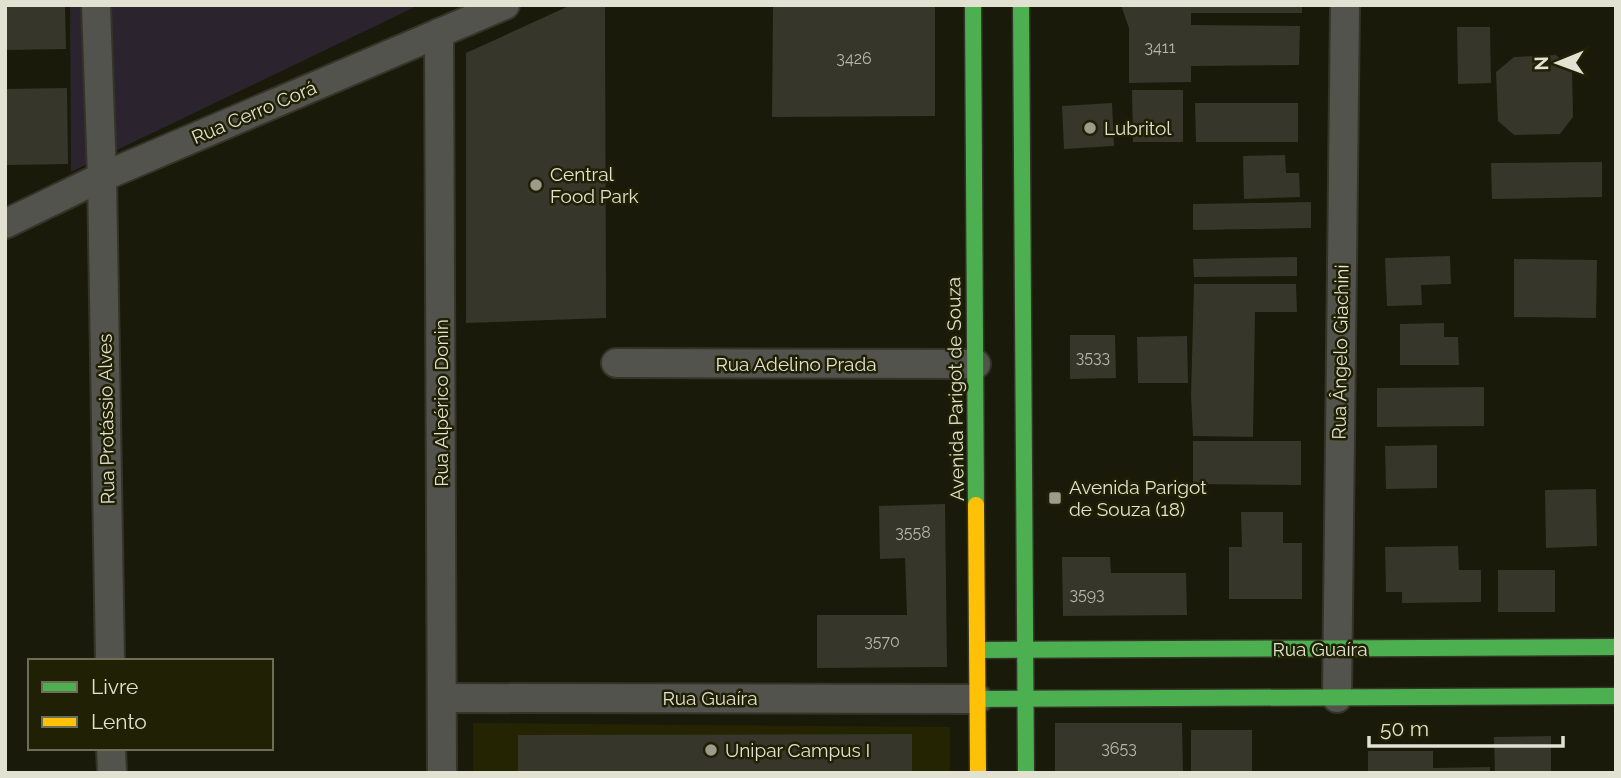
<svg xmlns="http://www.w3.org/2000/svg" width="1621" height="778" font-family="Raleway,sans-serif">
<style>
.built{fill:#242402}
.green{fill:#2b242e}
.building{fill:#36362a}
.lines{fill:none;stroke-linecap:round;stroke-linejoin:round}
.street-casing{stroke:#343428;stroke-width:32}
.fast-casing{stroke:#343428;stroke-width:19}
.slow-casing{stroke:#343428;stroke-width:19}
.street{stroke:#53534d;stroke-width:28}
.fast{stroke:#4caf50;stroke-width:16}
.slow{stroke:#ffc107;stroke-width:16}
.poi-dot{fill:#9b9c8b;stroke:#202004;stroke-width:2.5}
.labels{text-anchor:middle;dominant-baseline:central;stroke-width:5;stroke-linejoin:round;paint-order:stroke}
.number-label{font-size:16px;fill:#b6b7a7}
.street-label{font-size:19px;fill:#e1e2d1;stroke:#202004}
.poi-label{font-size:19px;fill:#e1e2d1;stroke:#202004;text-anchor:start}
</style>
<rect width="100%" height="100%" fill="#1a1a0a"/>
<path class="built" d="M473 723 950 727V773H473Z"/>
<path class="green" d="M70 5H419L71 172Z"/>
<g class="building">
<path d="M5 5H65L66 49 5 50Z"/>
<path d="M571 5H605L606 318 466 323V53Z"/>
<path d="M773 5H935V116L772 117Z"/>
<path d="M1121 5H1302V13H1191V25L1300 26 1299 65 1191 66V82L1129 83V28Z"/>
<path d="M1457 27H1490L1491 83 1458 84Z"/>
<path d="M1556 55 1572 70 1573 117 1560 134 1514 135 1498 121 1496 72 1514 57Z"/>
<path d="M67 88 68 164 5 165V89Z"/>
<path d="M1132 90H1183V142H1133Z"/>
<path d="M1112 103 1114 146 1064 149 1062 106Z"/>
<path d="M1195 103H1298V142H1196Z"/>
<path d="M1285 155 1286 173H1299L1300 197 1244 199 1243 156Z"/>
<path d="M1602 162V197L1492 199 1491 163Z"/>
<path d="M1311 202V228L1193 230V204Z"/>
<path d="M1450 256 1451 284 1421 285 1422 305 1387 306 1385 258Z"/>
<path d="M1297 257V276L1194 277 1193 259Z"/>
<path d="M1514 259 1597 260 1596 318 1514 317Z"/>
<path d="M1194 284H1296L1297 312H1255L1253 437 1193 436 1191 395Z"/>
<path d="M1444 323V337H1458L1459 365H1400V324Z"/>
<path d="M1070 335H1115L1116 378 1070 379Z"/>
<path d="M1187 336 1188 383H1138L1137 337Z"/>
<path d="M1484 387V426L1377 427V388Z"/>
<path d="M1193 441H1301V485L1193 484Z"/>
<path d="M1437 445V488L1386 489 1385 446Z"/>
<path d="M1596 489 1597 546 1546 548 1545 490Z"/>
<path d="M945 504 947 667 817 668V615H907L905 558 880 559 879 506Z"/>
<path d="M1241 512H1283V543H1302V599H1229V547H1242Z"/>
<path d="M1458 546 1459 570H1481V602L1402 603V592H1386L1385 547Z"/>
<path d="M1062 557H1110L1111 573H1186L1187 615 1063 616Z"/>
<rect x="1498" y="570" width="57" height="42"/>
<path d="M1055 723H1182L1183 773H1055Z"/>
<rect x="1191" y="730" width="61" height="43"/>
<path d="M912 734V773H518V735Z"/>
<path d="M1551 736V772L1495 773 1494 737Z"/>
<path d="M1368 751H1433V768L1490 767V773H1368Z"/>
</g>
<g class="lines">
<defs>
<g id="street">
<path d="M96 5 102 177 110 661"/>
<path d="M439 33 442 773"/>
<path d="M5 224 102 177 505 5"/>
<path d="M616 363 976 364"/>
<path d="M442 698 978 699"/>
<path d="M1337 698 1345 5"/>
<path d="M111 748 112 773"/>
</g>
<g id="fast">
<path d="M973 5 976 505"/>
<path d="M1021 5 1026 773"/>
<path d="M979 650 1616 647"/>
<path d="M978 699 1616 696"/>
</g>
<path id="slow" d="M976 505 978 773"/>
</defs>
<use href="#street" class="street-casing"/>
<use href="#fast" class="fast-casing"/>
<use href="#slow" class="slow-casing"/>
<use href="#street" class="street"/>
<use href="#fast" class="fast"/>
<use href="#slow" class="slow"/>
</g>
<g class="poi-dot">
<circle cx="1090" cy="128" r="7"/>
<circle cx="536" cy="185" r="7"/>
<rect x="1048" y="491" width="14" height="14" rx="3.5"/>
<circle cx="711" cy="750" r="7"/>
</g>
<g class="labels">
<g class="number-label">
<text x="1160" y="47">3411</text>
<text x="854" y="58">3426</text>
<text x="1093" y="357">3533</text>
<text x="913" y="532">3558</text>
<text x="1087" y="594">3593</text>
<text x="882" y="641">3570</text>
<text x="1119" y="748">3653</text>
</g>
<g class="street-label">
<text transform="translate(254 112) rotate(-23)">Rua Cerro Corá</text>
<text transform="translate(1340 352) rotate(-89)">Rua Ângelo Giachini</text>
<text x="796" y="364">Rua Adelino Prada</text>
<text transform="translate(955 389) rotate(-91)">Avenida Parigot de Souza</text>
<text transform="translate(441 403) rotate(-90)">Rua Alpérico Donin</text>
<text transform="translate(106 419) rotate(-91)">Rua Protássio Alves</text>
<text x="1320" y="649">Rua Guaíra</text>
<text x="710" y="698">Rua Guaíra</text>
</g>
<g class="poi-label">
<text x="1104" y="128">Lubritol</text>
<text x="550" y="174">Central<tspan x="550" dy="22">Food Park</tspan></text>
<text x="1069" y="487">Avenida Parigot<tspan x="1069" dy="22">de Souza (18)</tspan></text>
<text x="725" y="750">Unipar Campus I</text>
</g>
</g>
<rect width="1621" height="778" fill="none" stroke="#e1e2d1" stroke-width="14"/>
<rect x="28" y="659" width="245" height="91" fill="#202004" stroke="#6d6e56" stroke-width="2"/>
<rect x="42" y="682" width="35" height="10" fill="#4caf50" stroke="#6d6e56" stroke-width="2"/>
<text x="91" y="694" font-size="21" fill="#e1e2d1">Livre</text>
<rect x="42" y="717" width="35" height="10" fill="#ffc107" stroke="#6d6e56" stroke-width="2"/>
<text x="91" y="729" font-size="21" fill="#e1e2d1">Lento</text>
<g transform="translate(1558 63) rotate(269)" stroke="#202004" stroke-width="5" paint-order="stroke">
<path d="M0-5L12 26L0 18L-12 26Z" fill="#e1e2d1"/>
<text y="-10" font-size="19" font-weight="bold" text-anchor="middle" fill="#e1e2d1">N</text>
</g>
<path d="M1369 736v10h194v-10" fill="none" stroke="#e1e2d1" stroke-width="3.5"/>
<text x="1380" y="736" font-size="21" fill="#e1e2d1" stroke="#202004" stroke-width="5" paint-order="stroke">50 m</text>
</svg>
